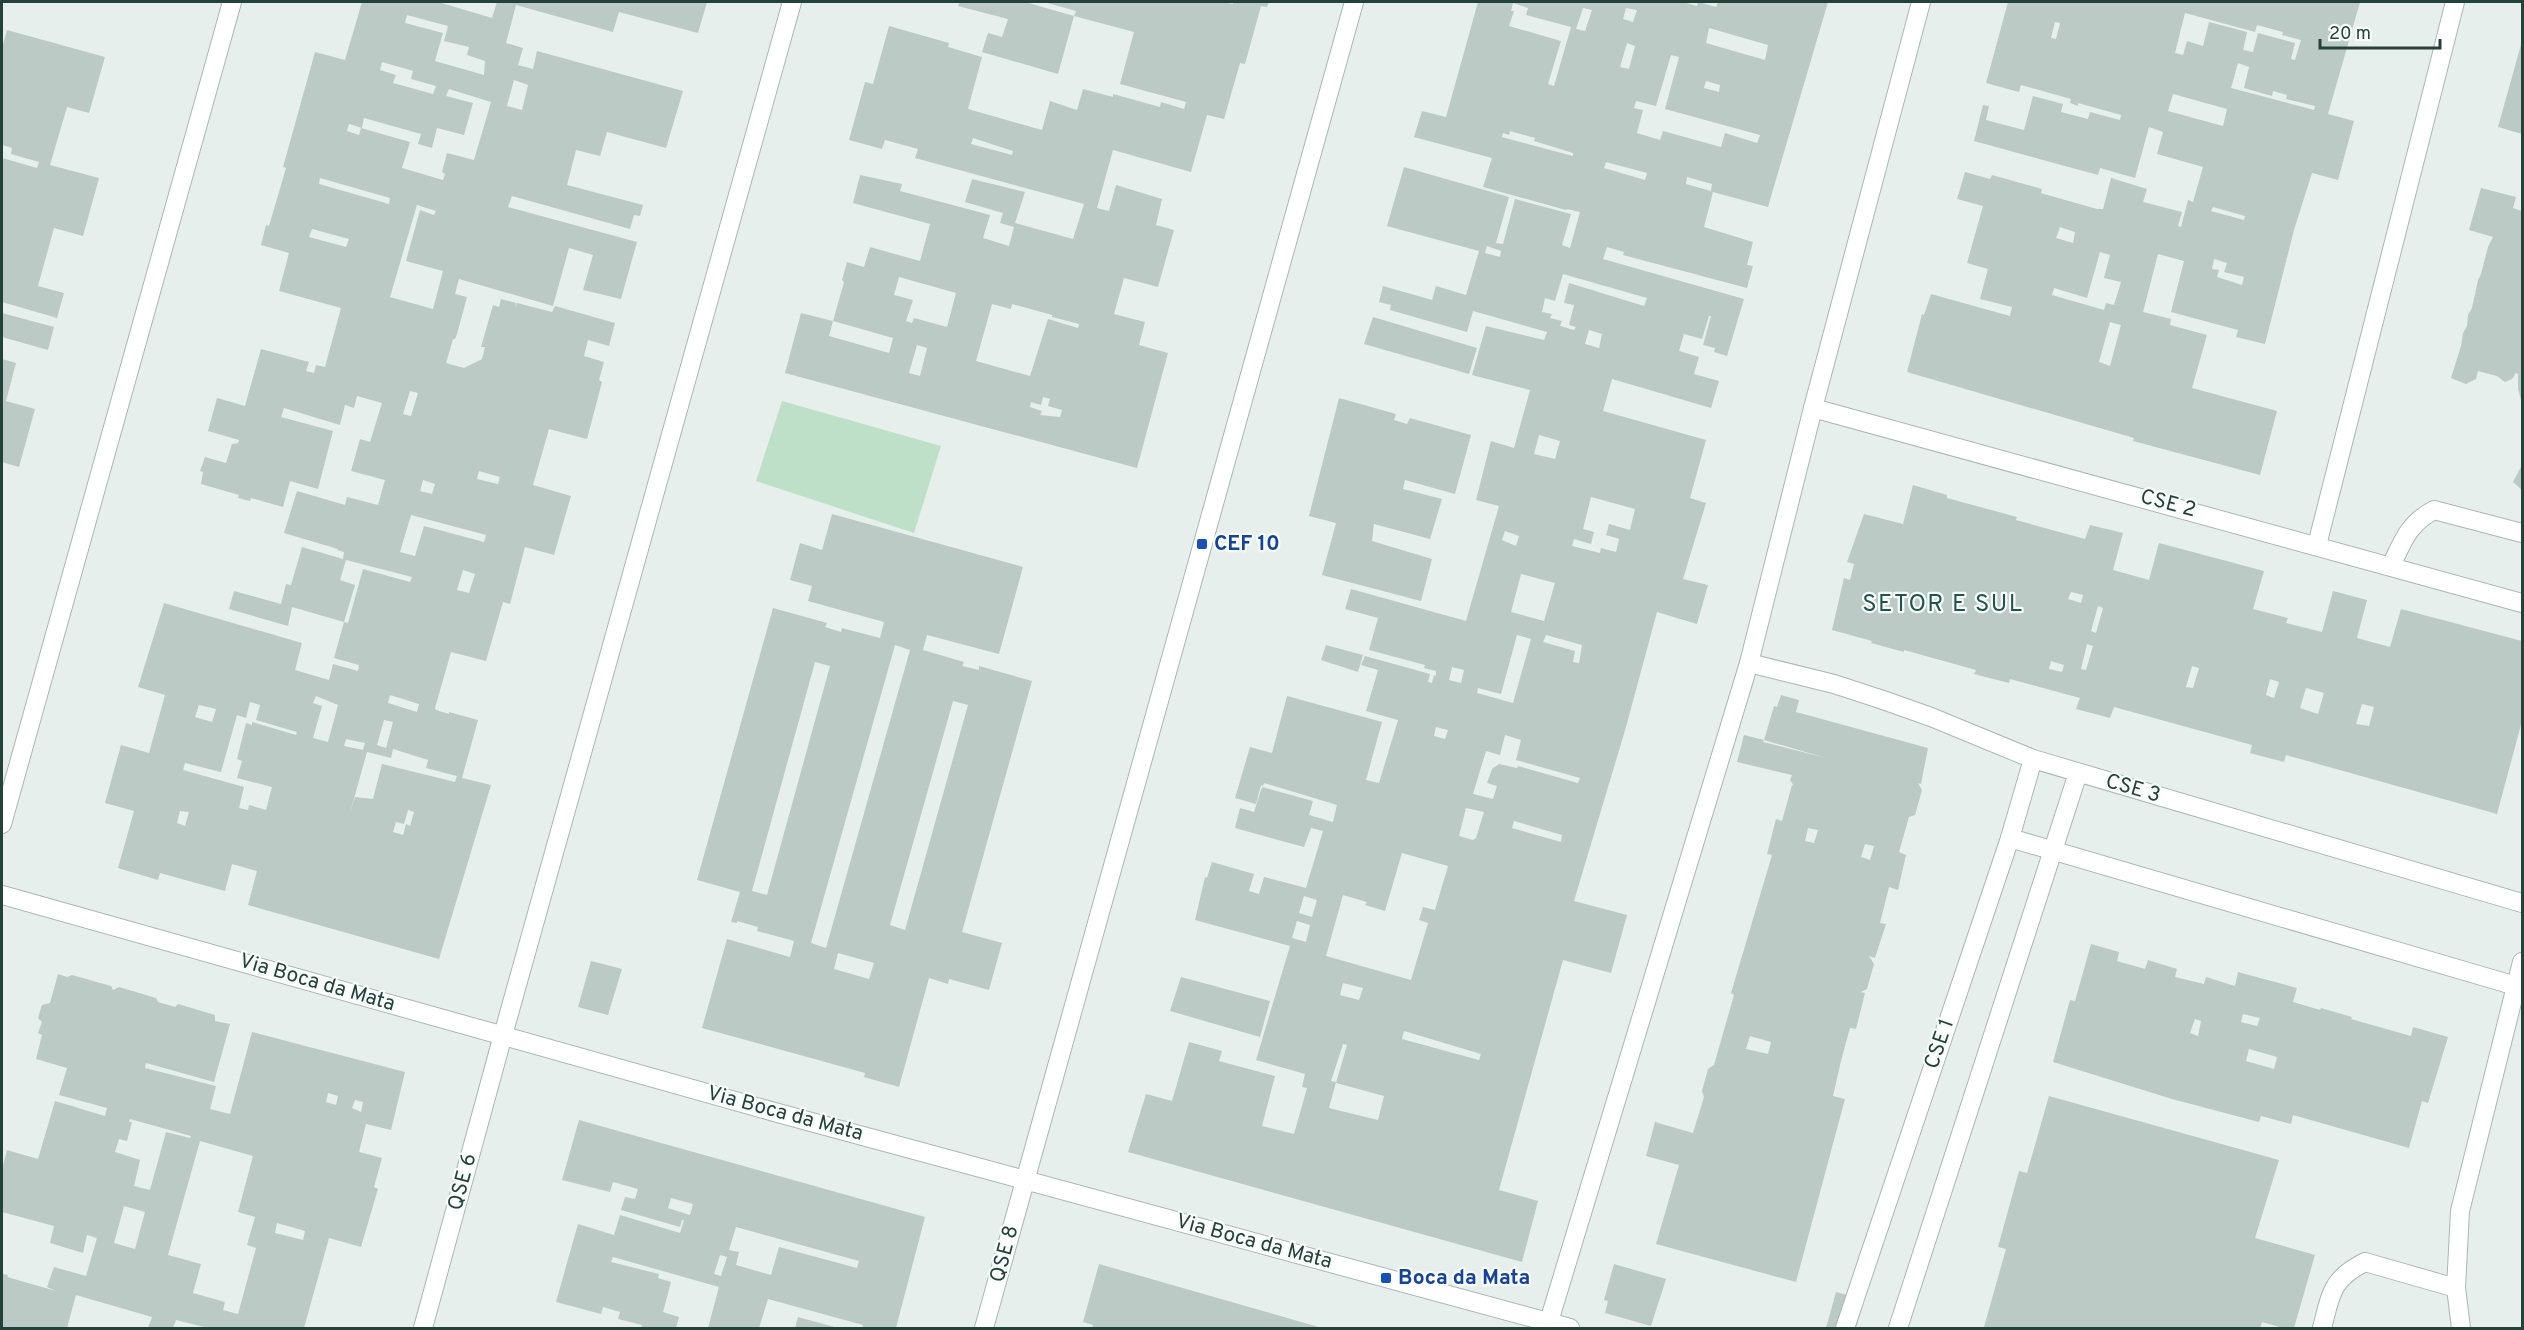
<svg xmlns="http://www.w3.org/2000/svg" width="2524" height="1330" font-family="Overpass,sans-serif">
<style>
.green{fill:#bfe0c8}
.building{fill:#bbcac4;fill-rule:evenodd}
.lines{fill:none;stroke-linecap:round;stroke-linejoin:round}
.minor-casing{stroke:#a8b8b2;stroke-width:20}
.minor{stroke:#fff;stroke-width:18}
.transit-dot{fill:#1a4fb4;stroke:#f7fbf9;stroke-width:2}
.labels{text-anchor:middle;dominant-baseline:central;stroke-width:4.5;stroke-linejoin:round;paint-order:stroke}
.street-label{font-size:21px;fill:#24423a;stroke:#f7fbf9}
.transit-label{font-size:21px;font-weight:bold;fill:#164399;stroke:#f7fbf9;text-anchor:start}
.quarter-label{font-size:24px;letter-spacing:1.5px;fill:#1f5548;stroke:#f7fbf9}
</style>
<rect width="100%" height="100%" fill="#e6efeb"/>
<path class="green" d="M782 401 941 446 914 533 756 481Z"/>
<g class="building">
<path d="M362 2H438L492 18 497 2H707L698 33 619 12 613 32 516 5 506 43 523 48 518 65 533 69 537 51 683 91 666 148 607 132 600 156 576 150 567 185 643 205 640 216 634 215 630 229 512 196 508 207 637 242 621 299 583 290 593 255 569 248 553 306 459 279 455 294 467 297 457 334 455 339H453L446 363 464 368 482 359 485 347H481L493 305 499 307 501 299 516 303 515 309 517 303 552 312 555 306 615 323 609 346 588 340 584 356 604 362 599 380 602 382 587 439 549 429 533 485 571 496 554 555 525 547 510 604 503 602 486 661 451 652 435 708 436 710 449 714V712L478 720 462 778 491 785 439 959 248 905 257 871 232 864 225 891 160 873 158 880 118 868 134 811 105 803 121 745 149 753 165 695 138 687 164 603 302 643 295 670 329 680 333 664 358 671 359 665 334 658 344 622 348 623 363 569 410 582 412 577 346 560 340 580 355 585 344 622 292 607 288 626 229 609 234 591 281 604 286 584 291 585 302 547 343 559 344 552 337 550 338 549 284 533 297 491 345 505 347 497 378 505 385 480 351 471 360 439 370 442 382 403 357 396 354 408 345 405 340 425 284 408 281 417 333 431 318 489 290 481 283 507 251 498 250 501 238 498 239 495 201 484 203 472 200 471 205 457 226 463 232 444 238 443 239 440 208 431 217 398 245 406 261 349 309 362 306 371 314 373 316 365 325 367 341 308 279 291 289 253 261 245 266 225 269 226 286 168 283 167 315 52 345 60ZM407 15 448 26 444 41 469 47 467 55 485 61 484 75 435 61 443 33 405 23ZM382 62 413 71 411 79 436 86 433 94 393 83 396 75 380 70ZM514 80 528 85 522 110 507 106ZM449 89 491 102 474 160 447 153 442 172 445 174 443 180 402 168 410 142 361 128 359 135 347 131 349 124 362 128 364 118 421 134 418 144 432 148 437 128 464 135 473 103 446 96ZM320 178 390 198 389 204 319 184ZM417 205 436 211 434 215 420 210 406 261 443 271 433 309 390 297ZM312 229 349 239 346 247 309 237ZM410 391 418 393 411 416 403 414ZM479 471 500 477 498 484 477 479ZM423 480 435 484 432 494 420 491ZM411 515 486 535 484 542 424 526 415 556 400 552ZM463 570 475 574 469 593 457 590ZM390 695 419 704 417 712 388 703ZM316 696 338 705 328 742 313 738 322 706 313 703ZM250 702 260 705 256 720 297 732 296 735 252 722V725L246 723 237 759 242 761 237 778 272 787 266 810 249 805 248 810 239 808 244 787 183 770 185 763 221 772 237 715 246 718ZM199 705 216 709 212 722 195 717ZM384 720 393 722 386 748 377 745ZM346 739 365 743 363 750 344 746ZM393 749 428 760 426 768 457 776 455 782 382 764 373 799 355 797 350 813 367 752 391 758ZM408 810 414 812 410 826 406 824 403 835 393 832 396 822 404 824ZM180 811 189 812 185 826 177 823Z"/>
<path d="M960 2H1025L1074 16 1058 74 982 52 988 33 1002 37 1008 19 958 6Z"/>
<path d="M1044 2H1223L1233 4V2H1269L1267 7 1261 6 1245 64 1240 63 1224 119 1207 115 1191 172 1113 150 1097 208 1109 211 1116 185 1162 199 1156 225 1174 230 1158 287 1124 278 1114 314 1145 322 1139 345 1168 353 1137 468 785 373 801 313 833 321 829 336 889 353 893 338 833 321 844 282 842 280 847 262 864 267 870 247 920 261 930 224 853 203 860 175 902 184 900 191 990 215 983 238 1009 246 1014 227 1000 223 1003 213 965 202 972 179 1025 192 1015 223 1073 239 1084 204 915 158 918 149 885 140 882 149 849 140 865 82 873 84 889 26 949 43 948 47 982 57 968 109 1017 123 1042 130 1050 101 1077 110 1083 89 1113 97V94L1160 107 1161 102 1184 109 1186 102 1120 84 1134 32 1074 16 1076 11ZM973 138 1013 151 1012 155 971 144ZM899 277 956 293 947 327 914 318 912 323 906 321 913 300 894 295ZM992 304 1011 309 1012 304 1052 315V317L1079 324 1078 328 1048 319 1030 376 976 361ZM917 345 927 348 920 376 909 373ZM1043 397 1050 399 1048 406 1062 410 1060 417 1040 415 1042 411 1030 407 1031 402 1041 405Z"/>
<path d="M1478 2H1682L1697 6 1698 2 1716 7 1718 2H1828L1768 207 1713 192 1704 227 1753 242 1747 265 1753 266 1747 288 1623 255 1624 252 1607 247 1603 259 1744 299 1727 356 1714 352 1715 348 1703 345 1711 316H1709L1702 339 1684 334 1679 351 1699 357 1694 374 1719 381 1711 408 1612 379 1603 411 1706 440 1690 498 1706 503 1683 579 1708 585 1697 624 1657 612 1626 727 1574 901 1627 915 1611 973 1563 960 1499 1190 1538 1201 1522 1262 1128 1152 1146 1094 1172 1101 1189 1042 1222 1051 1219 1061 1275 1076 1262 1126 1294 1134 1307 1088 1302 1087 1305 1074 1256 1060 1290 946 1195 920 1205 877 1207 878 1212 862 1254 874 1249 891 1259 894 1264 877 1306 888 1323 831 1311 828 1304 847 1235 828 1240 808 1254 812 1262 787 1313 801 1309 815 1333 822 1337 805 1264 783 1263 786 1261 785 1256 804 1235 798 1250 747 1272 753 1287 696 1382 722 1366 780 1379 783 1398 720 1366 711 1378 670 1361 665 1365 656 1430 674 1428 682 1432 683 1434 675 1436 676V671L1424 668 1425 665 1369 650 1378 618 1345 609 1351 589 1466 621 1499 506 1476 500 1491 441 1514 448 1530 390 1472 375 1486 326 1544 340 1547 332 1473 311 1467 332 1390 310 1391 305 1379 302 1383 286 1432 300 1436 286 1466 295 1479 251 1387 226 1404 167 1509 197 1496 243 1503 244 1515 199 1571 214 1562 245 1570 248 1580 212 1567 209 1566 210 1483 187 1492 158 1414 137 1422 111 1446 117ZM1513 3 1528 8 1526 15 1571 27 1554 86 1548 84 1561 41 1509 26 1514 11H1511ZM1583 8 1592 10 1585 31 1576 29ZM1626 8 1637 10 1633 22 1623 19ZM1709 28 1768 45 1765 60 1706 43ZM1627 43 1635 46 1629 69 1620 67ZM1671 55 1679 57 1665 109 1760 135 1757 143 1725 133 1721 147 1663 131 1660 140 1637 133 1643 110 1634 108 1636 101 1656 106ZM1706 81 1720 85 1719 92 1704 88ZM1510 131 1535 138 1534 141 1573 153V156L1502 137 1503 133 1509 135ZM1606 162 1647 173 1645 180 1604 168ZM1687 177 1712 184 1711 191 1686 184ZM1487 246 1501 251 1500 257 1485 253ZM1563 274 1647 298 1644 306 1569 283 1564 303 1574 305 1569 325 1576 327 1574 330 1560 326 1562 321 1550 318 1552 314 1542 312 1545 298 1555 301ZM1589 330 1602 334 1599 348 1585 344ZM1539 435 1560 441 1555 459 1534 454ZM1591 497 1635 509 1630 530 1609 524 1606 535 1619 539 1616 552 1601 548 1600 553 1572 546 1574 539 1591 544 1594 532 1583 529ZM1505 531 1519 536 1516 546 1502 540ZM1521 574 1555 583 1544 621 1511 612ZM1517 635 1531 639 1513 703 1477 693 1478 688 1501 694ZM1546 635 1582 645 1579 663 1573 662 1575 651 1543 642ZM1452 667 1464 670 1461 683 1449 680ZM1436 727 1448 730 1445 739 1434 736ZM1505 735 1521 740 1516 760 1580 778 1578 783 1518 766 1517 768 1499 764 1492 769 1487 783 1497 786 1493 799 1473 794 1486 751 1500 755ZM1466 808 1484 812 1476 838 1473 840 1459 836ZM1514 821 1562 835 1561 842 1512 828ZM1402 853 1448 866 1435 910 1423 907 1419 920 1428 923 1411 980 1326 956 1343 895 1367 902 1365 905 1385 911ZM1304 896 1317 900 1312 917 1299 913ZM1297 921 1310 925 1306 942 1292 938ZM1343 983 1363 988 1359 1000 1340 995ZM1404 1031 1481 1054 1479 1060 1402 1039ZM1343 1044 1347 1045 1336 1083 1384 1096 1378 1120 1329 1108 1336 1082 1331 1081Z"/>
<path d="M2008 2H2360L2328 114 2354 121 2338 180 2312 173 2294 230 2265 344 2236 337 2238 330 2171 312 2184 261 2158 254 2143 312 2171 319 2170 325 2207 335 2192 388 2277 411 2260 475 2133 441 2134 438 1907 372 1922 314 1924 315 1931 294 2010 316 2012 307 1980 299 1988 269 1967 263 1983 206 1957 199 1965 172 1990 179 1992 175 2042 189 2041 193 2044 194 2097 209H2103L2111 178 2147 189 2143 202 2182 212 2178 226 2181 227 2188 200 2193 202 2203 167 2157 154 2163 132 2149 127 2135 178 2100 168 2098 175 1974 141 1983 105 1989 106 1986 120 2024 130 2033 96 2063 104 2061 112 2088 119 2090 112 2120 120 2121 115 2078 103V106L2070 103 2071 99 2021 85 2019 92 1986 83ZM2185 13 2255 32 2257 25 2283 32 2282 35 2301 40 2295 60 2291 59 2295 43 2258 33 2253 52 2243 50 2247 32 2209 22 2203 46 2187 41 2183 55 2175 53ZM2055 22 2060 23 2056 39 2051 38ZM2238 63 2249 67 2244 88 2272 96 2273 91 2287 95 2286 99 2315 106 2314 110 2231 88ZM2173 94 2227 109 2223 126 2168 111ZM2213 207 2245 216 2244 220 2211 211ZM2060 227 2075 232 2073 243 2056 238ZM2100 252 2110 255 2104 278 2121 282 2114 305 2106 303 2104 310 2052 295 2054 288 2087 298ZM2214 259 2227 263 2224 272 2244 277 2242 285 2217 277 2219 270 2212 269ZM2110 322 2121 325 2110 366 2099 362Z"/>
<path d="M7 30 105 57 89 113 67 107 50 165 99 178 83 236 54 228 38 286 64 293 57 318 2 302 3 194 2 158 37 168 39 162 11 154 12 148 2 145V48Z"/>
<path d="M2522 41V134L2498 127Z"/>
<path d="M2481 188 2516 197 2513 208 2522 211V403L2518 389V374L2516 373 2512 379 2505 382 2497 376 2478 371 2476 379 2466 384 2451 378 2461 346 2463 333 2467 326 2468 315 2472 308 2478 280 2481 274 2488 247 2493 237 2469 230Z"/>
<path d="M2 313 54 327 48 350 2 337Z"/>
<path d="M1373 317 1477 348 1469 374 1364 344Z"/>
<path d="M2 359 16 363 6 401 35 409 19 467 2 462Z"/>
<path d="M1339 398 1396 414 1394 420 1407 424 1410 418 1471 435 1455 494 1405 480 1403 489 1442 499 1430 539 1374 524 1372 541 1432 559 1421 601 1322 575 1336 523 1309 516Z"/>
<path d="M2522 465V490L2513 482Z"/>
<path d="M1913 485 1947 495V498L2017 517 2016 520 2085 539 2090 525 2123 533 2113 570 2149 580 2159 543 2264 571 2253 609 2288 618 2286 623 2322 632 2333 591 2367 600 2357 638 2390 647 2401 609 2522 641V721L2497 814 2286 755 2284 762 2250 753 2252 745 2114 707 2110 718 2076 709 2080 698 2010 679 2009 683 1974 674 1976 670 1904 650V652L1871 643 1872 641 1832 630 1844 578 1850 580 1854 564 1847 562 1864 514 1903 524ZM2071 592 2083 595 2081 603 2068 599ZM2098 606 2103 608 2096 633 2091 631ZM2087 644 2093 646 2086 670 2081 669ZM2051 661 2064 665 2062 672 2049 669ZM2192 666 2199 668 2193 688 2186 687ZM2270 679 2279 682 2274 698 2266 695ZM2306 688 2324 693 2318 714 2300 708ZM2362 704 2374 707 2369 726 2356 724Z"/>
<path d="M832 514 1023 567 999 654 927 635 923 650 964 662 962 666 979 670V666L1032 681 962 932 1002 943 989 990 949 979 948 984 929 978 899 1087 864 1077 865 1073 702 1028 727 939 790 957 794 941 757 931 758 927 737 921V923L731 922 740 892 697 880 773 608 827 623 825 627 841 632 842 628 880 638 884 622 808 601 812 586 790 580 800 543 822 550ZM895 645 910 650 826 948 811 943ZM815 662 830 666 767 895 752 891ZM953 701 968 705 905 930 890 925ZM838 953 874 963 869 979 834 969Z"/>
<path d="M1326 645 1363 655 1358 672 1321 660Z"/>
<path d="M1781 695 1799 700 1796 712 1928 748 1921 784 1918 783 1922 790 1915 815 1909 817 1899 852 1906 855 1898 890 1889 887 1880 923 1886 924 1875 958 1869 956 1874 964 1867 989 1861 992 1865 993 1856 1029 1850 1028 1841 1061 1833 1096 1845 1099 1796 1282 1656 1244 1679 1165 1646 1156 1655 1122 1693 1133 1704 1097 1702 1091 1708 1069 1714 1065 1734 995 1731 993 1772 855 1767 854 1776 819 1782 821 1792 785 1794 786 1790 780 1792 775 1737 762 1744 735 1764 740 1763 742 1826 758 1764 740 1774 706 1777 707ZM1808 828 1818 830 1814 843 1805 841ZM1865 844 1874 846 1870 860 1861 857ZM1750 1036 1771 1042 1768 1054 1746 1049Z"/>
<path d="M2091 944 2119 952 2117 961 2145 969 2148 960 2177 969 2175 977 2204 984 2206 977 2235 986 2238 972 2297 988 2293 1002 2320 1010 2321 1008 2352 1017 2351 1019 2411 1036 2413 1027 2448 1037 2428 1103 2422 1101 2409 1148 2293 1115 2291 1124 2261 1116 2259 1122 2172 1099 2053 1062 2070 1000 2075 1001ZM2243 1014 2260 1018 2257 1026 2241 1022ZM2195 1019 2201 1021 2198 1036 2190 1033ZM2249 1049 2277 1057 2274 1069 2246 1061Z"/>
<path d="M591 961 622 969 608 1015 578 1007Z"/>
<path d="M58 974 67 977 72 975 111 986 113 990 119 987 156 998 158 1002 175 1007 178 1004 215 1015V1021L230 1024 214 1082 146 1063 145 1068 216 1086 210 1109 230 1114 252 1032 405 1072 391 1130 366 1124 359 1152 382 1158 374 1187 378 1189 361 1247 329 1238 304 1328H208L176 1320 173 1328H148L152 1317 76 1295 67 1328H2V1274L8 1275 7 1277 56 1291 47 1287 54 1267 86 1276 97 1238 87 1235 83 1253 50 1243 54 1226 2 1212V1170L7 1150 38 1159 55 1101 105 1116 107 1108 59 1095 67 1068 36 1059 42 1035 38 1033 42 1022 38 1018 42 1005 50 1003ZM328 1093 338 1096 336 1105 326 1102ZM355 1100 363 1102 361 1112 352 1108ZM130 1119 191 1136 190 1138 166 1132 150 1190 134 1186 140 1160 115 1152 119 1139 127 1141 132 1122H129ZM200 1141 253 1156 238 1212 255 1217 247 1245 256 1248 238 1314 223 1310 225 1302 193 1293 201 1264 168 1255ZM124 1206 145 1212 135 1249 114 1243ZM277 1223 305 1231 303 1240 275 1233Z"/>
<path d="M1181 977 1270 1001 1260 1037 1170 1011Z"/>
<path d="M2049 1096 2279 1160 2255 1238 2315 1255 2294 1328H2283L2262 1322 2260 1328 1984 1327 2006 1249 1998 1247 2019 1171 2027 1173Z"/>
<path d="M579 1120 925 1217 896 1328H862L863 1325 768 1299 759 1328H708L719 1287 613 1257 611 1262 659 1274 658 1278 671 1282 663 1312 679 1317 676 1328H641L642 1325 618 1319 620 1312 603 1307 601 1314 556 1302 578 1224 614 1235 620 1215 680 1233 684 1220H682L680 1227 621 1210 625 1197 635 1199 638 1189 613 1182 610 1192 562 1180ZM671 1198 693 1204 690 1215 668 1208ZM736 1227 859 1261 857 1268 779 1247 771 1275 736 1265 739 1252 729 1250ZM720 1255 727 1257 721 1276 714 1274Z"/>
<path d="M1099 1264 1256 1309 1322 1328H1092L1093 1325 1083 1322Z"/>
<path d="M1614 1264 1666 1279 1651 1326 1605 1313 1608 1301 1604 1300Z"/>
<path d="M1836 1292 1864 1300 1856 1328H1826Z"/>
<path d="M798 1317 838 1328H795Z"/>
</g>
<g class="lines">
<defs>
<g id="minor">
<path d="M1813 408 2522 603"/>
<path d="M2317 545 2455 2"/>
<path d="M2391 566C2403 541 2408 524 2434 510L2522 533"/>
<path d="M1749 663 1834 684 1883 700 1931 717 2033 759 2522 903"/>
<path d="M2 824 232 2"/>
<path d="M2010 838 2516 986"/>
<path d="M2 895 778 1113 1570 1328"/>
<path d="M423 1328 503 1035 792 2"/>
<path d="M984 1328 1354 2"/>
<path d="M1547 1328 1749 663 1813 408 1921 2"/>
<path d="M1845 1328 2010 838 2033 759"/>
<path d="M1898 1328 2078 773"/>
<path d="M2322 1328C2331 1294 2331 1279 2365 1262L2456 1288"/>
<path d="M2461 1328 2456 1288 2460 1211 2522 962"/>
</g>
</defs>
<use href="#minor" class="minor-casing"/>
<use href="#minor" class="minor"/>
</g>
<g class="transit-dot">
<rect x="1196" y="538" width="12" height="12" rx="3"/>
<rect x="1380" y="1272" width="12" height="12" rx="3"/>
</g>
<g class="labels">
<g class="street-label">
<text transform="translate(2168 504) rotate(15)">CSE 2</text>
<text transform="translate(2133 789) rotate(16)">CSE 3</text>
<text transform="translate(317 983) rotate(16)">Via Boca da Mata</text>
<text transform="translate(1940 1044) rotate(-71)">CSE 1</text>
<text transform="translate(785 1114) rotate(15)">Via Boca da Mata</text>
<text transform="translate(463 1182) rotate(-75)">QSE 6</text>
<text transform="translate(1254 1242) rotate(15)">Via Boca da Mata</text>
<text transform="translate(1005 1254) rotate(-75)">QSE 8</text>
</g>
<g class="transit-label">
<text x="1214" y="544">CEF 10</text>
<text x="1398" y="1278">Boca da Mata</text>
</g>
<g class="quarter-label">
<text x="1943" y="605">SETOR E SUL</text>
</g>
</g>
<rect width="2524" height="1330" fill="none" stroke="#24423a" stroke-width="6"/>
<path d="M2320 39v9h120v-9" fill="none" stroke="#24423a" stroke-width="3"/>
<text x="2329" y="39" font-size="18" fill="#24423a" stroke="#f7fbf9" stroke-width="4.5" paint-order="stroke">20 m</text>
</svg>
